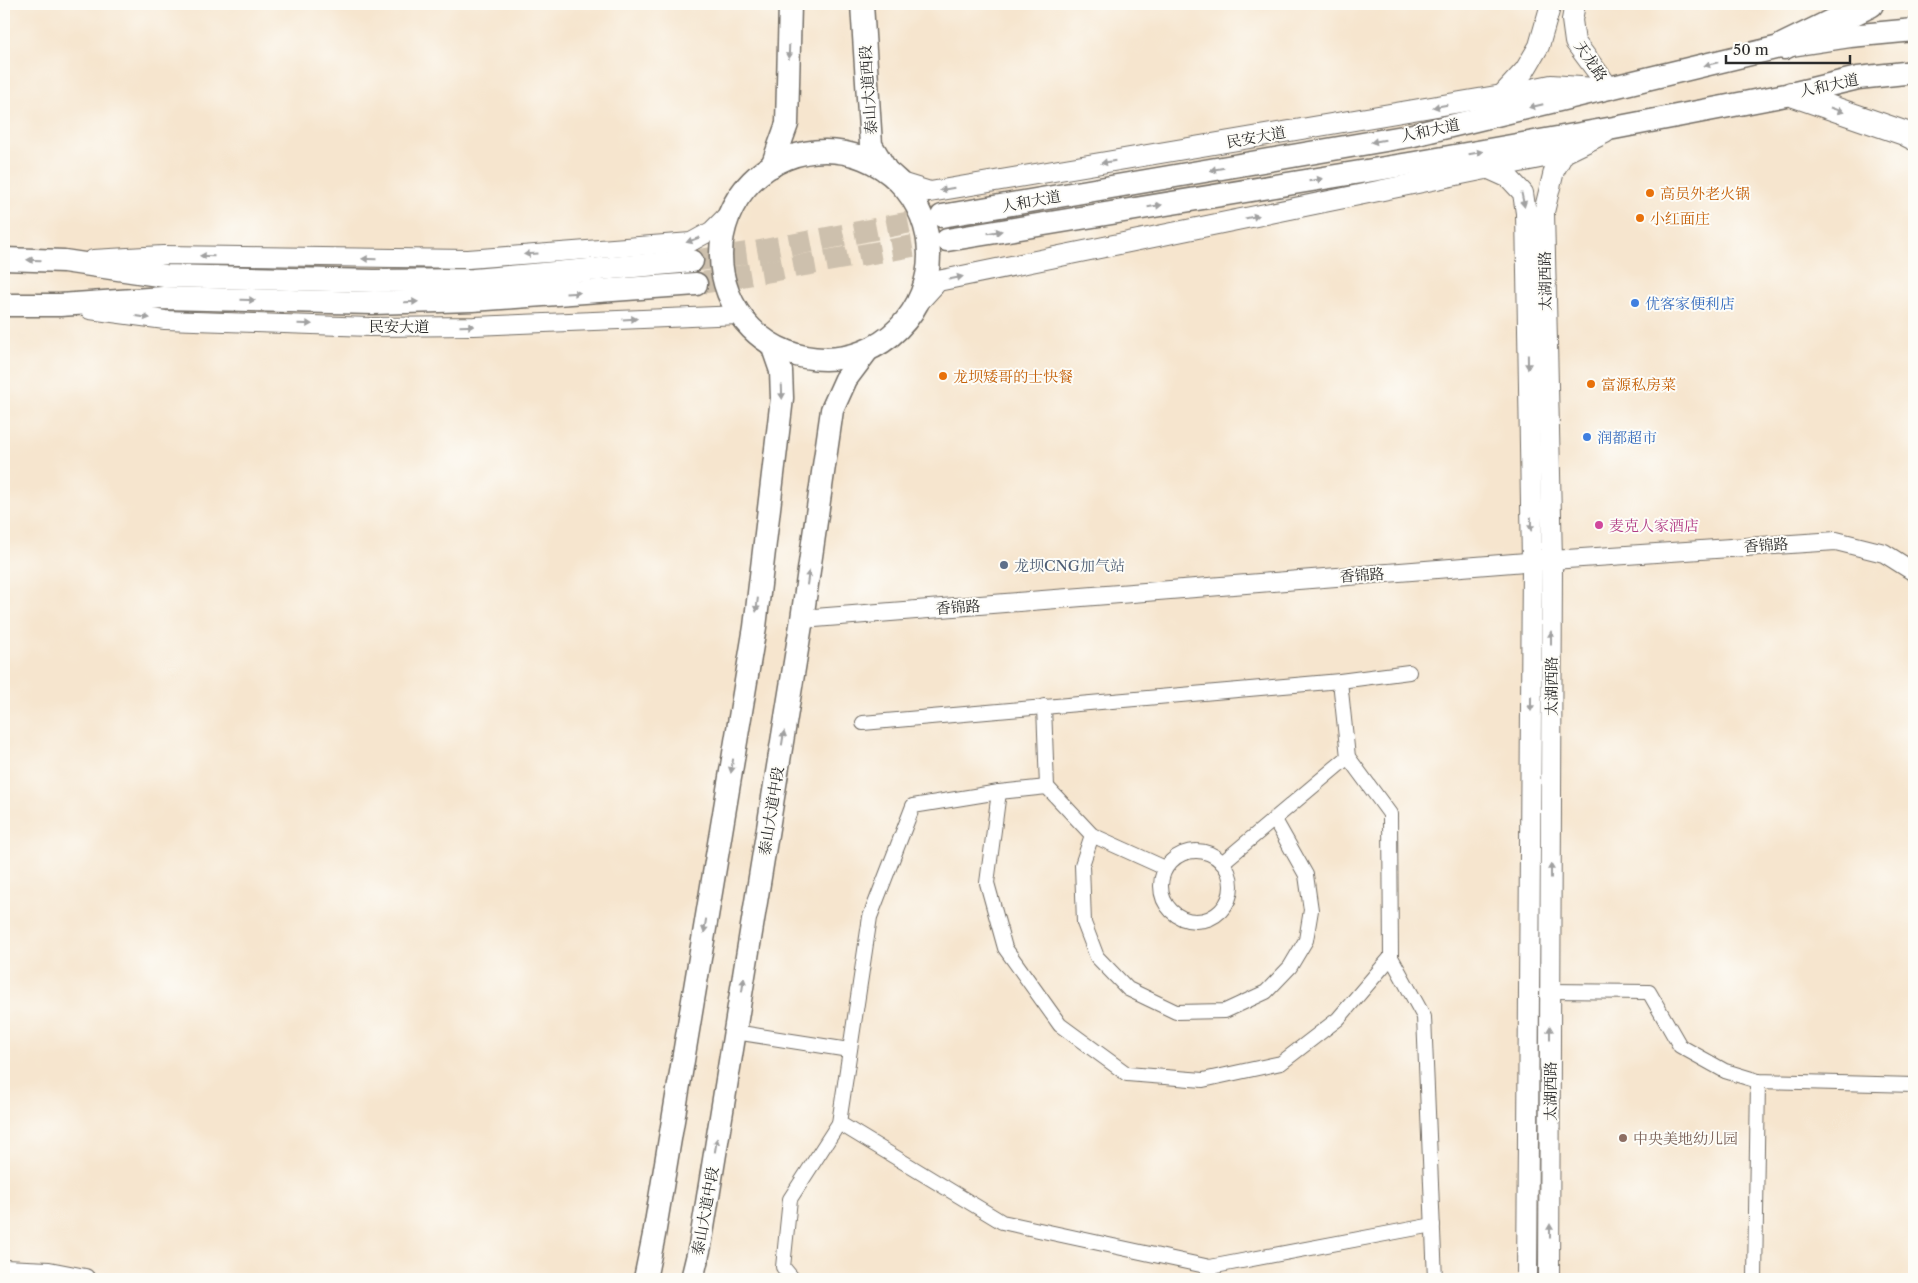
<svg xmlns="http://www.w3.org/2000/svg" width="1918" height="1283" font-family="'Libre Caslon Text','Noto Serif SC',serif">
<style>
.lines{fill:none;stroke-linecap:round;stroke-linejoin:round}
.primary-tunnel{stroke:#cdc0ad;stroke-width:22;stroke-dasharray:22 11;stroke-linecap:butt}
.minor-casing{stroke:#726c64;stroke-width:16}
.tertiary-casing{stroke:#726c64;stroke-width:20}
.secondary-casing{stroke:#726c64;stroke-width:22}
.primary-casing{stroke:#726c64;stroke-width:25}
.trunk-casing{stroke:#726c64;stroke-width:26}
.motorway-casing{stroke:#726c64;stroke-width:29}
.minor{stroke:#fff;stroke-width:14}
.tertiary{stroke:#fff;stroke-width:18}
.secondary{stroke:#fff;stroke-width:20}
.primary{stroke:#fff;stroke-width:22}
.trunk{stroke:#fff;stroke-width:24}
.motorway{stroke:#fff;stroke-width:26}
.oneway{fill:#a0a0a0}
.food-dot{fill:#e8710a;stroke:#fdfcf7;stroke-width:2}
.shop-dot{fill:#3f7fe0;stroke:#fdfcf7;stroke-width:2}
.hotel-dot{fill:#d1479c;stroke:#fdfcf7;stroke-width:2}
.service-dot{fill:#5c6f8a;stroke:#fdfcf7;stroke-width:2}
.education-dot{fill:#8d6e63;stroke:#fdfcf7;stroke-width:2}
.labels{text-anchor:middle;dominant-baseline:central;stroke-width:4;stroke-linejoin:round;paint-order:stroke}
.street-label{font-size:15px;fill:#2b2b2b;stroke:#fdfcf7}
.food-label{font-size:15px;fill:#c56008;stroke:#fdfcf7;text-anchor:start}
.shop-label{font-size:15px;fill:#366cbe;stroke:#fdfcf7;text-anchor:start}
.hotel-label{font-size:15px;fill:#b23c85;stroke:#fdfcf7;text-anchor:start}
.service-label{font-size:15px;fill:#4e5e75;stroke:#fdfcf7;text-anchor:start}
.education-label{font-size:15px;fill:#785e54;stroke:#fdfcf7;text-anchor:start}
</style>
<rect width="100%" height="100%" fill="#fdfcf7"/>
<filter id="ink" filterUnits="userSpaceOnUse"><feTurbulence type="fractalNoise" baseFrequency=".02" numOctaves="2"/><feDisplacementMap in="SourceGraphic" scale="10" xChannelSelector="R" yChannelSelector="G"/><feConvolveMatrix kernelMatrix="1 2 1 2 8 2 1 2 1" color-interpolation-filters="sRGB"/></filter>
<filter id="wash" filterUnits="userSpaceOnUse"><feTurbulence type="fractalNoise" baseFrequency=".0096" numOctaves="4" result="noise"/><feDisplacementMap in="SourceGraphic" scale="20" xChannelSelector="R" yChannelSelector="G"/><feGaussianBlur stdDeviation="1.12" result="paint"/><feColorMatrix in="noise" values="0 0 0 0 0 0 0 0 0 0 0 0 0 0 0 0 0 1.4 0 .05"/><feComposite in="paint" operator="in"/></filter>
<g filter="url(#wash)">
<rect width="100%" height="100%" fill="#f6e5ce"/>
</g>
<g filter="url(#ink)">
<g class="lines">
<g class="primary-tunnel">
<path d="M692 261 755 252 942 216"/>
<path d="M696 284 947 240"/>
</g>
<defs>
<g id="minor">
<path d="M1340 681 1348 757 1390 814 1391 957 1424 1017 1435 1279"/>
<path d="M1044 706 1047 787"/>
<path d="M863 723 1340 681 1409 672"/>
<path d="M999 792 987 883 1005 948 1060 1025 1127 1074 1203 1080 1281 1063 1338 1019 1391 957"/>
<path d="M1092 835 1082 865 1084 923 1097 957 1128 989 1176 1012 1225 1011 1266 992 1290 967 1306 940 1311 910 1306 875 1275 820"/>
<circle cx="1196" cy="886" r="35"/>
<path d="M1222 863 1348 757"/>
<path d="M1550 991 1649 992 1680 1046 1725 1071 1758 1081 1914 1085"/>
<path d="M735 1032 849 1050"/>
<path d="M839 1123 1002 1222 1210 1267 1433 1225"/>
<path d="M793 1279 783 1267 790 1199 839 1123 870 917 913 806 999 792 1047 787 1092 835 1165 868"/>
<path d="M1755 1279 1758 1081"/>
</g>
<g id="tertiary">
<path d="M93 259 163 255 468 259 691 242 711 231 731 211"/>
<path d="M90 310 165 320 370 327 474 326 740 315"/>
<path d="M802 619 1552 560 1836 541 1884 553 1914 572"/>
</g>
<g id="secondary">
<path d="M1575 4 1572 20 1575 42 1610 89"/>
<path d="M1502 95 1525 70 1539 46 1551 4"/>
<path d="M1489 169 1509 178 1523 193 1526 213 1532 562 1527 1279"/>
<path d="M904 184 930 192 1502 95 1551 85 1595 88"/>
<path d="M917 304 938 281 1564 153"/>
<path d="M4 1270 49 1272 85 1279"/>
<path d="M1549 1279 1552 560 1544 212 1554 171 1564 153 1605 133"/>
</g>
<g id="primary">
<path d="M862 4 871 145 886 170"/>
<circle cx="825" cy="255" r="104"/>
<path d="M772 166 787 124 790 4"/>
<path d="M942 216 1409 136 1784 46 1850 36 1914 30"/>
<path d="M947 240 1415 163 1614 128 1791 94 1858 78 1914 72"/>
<path d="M4 259 64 261 165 276 374 281 473 280 692 261"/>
<path d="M4 305H60L163 298 373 303 472 300 696 284"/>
<path d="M645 1279 654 1235 755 627 782 398 781 371 772 345"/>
<path d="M692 1279 700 1246 802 619 832 410 846 379 867 351"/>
</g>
<path id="trunk" d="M1791 94 1904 133 1914 138"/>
<path id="motorway" d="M1784 46 1870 4"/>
</defs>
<use href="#minor" class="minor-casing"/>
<use href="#tertiary" class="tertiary-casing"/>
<use href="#secondary" class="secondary-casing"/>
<use href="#primary" class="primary-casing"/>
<use href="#trunk" class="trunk-casing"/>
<use href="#motorway" class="motorway-casing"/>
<use href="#minor" class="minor"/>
<use href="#tertiary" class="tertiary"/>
<use href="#secondary" class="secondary"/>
<use href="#primary" class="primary"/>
<use href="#trunk" class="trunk"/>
<use href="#motorway" class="motorway"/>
</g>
<defs><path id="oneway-solid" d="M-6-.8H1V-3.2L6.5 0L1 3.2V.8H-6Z" transform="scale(1.25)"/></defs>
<g class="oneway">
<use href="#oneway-solid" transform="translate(789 52) rotate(92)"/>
<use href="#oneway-solid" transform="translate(1711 64) rotate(166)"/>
<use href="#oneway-solid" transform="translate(1440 106) rotate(170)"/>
<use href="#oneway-solid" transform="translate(1536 106) rotate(167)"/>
<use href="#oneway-solid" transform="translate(1837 110) rotate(19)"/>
<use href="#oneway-solid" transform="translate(1378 141) rotate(170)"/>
<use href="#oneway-solid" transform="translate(1476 153) rotate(-10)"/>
<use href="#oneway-solid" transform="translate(1108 162) rotate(170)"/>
<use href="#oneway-solid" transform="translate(1217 169) rotate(170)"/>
<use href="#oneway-solid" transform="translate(1316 180) rotate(-9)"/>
<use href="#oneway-solid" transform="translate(947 189) rotate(170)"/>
<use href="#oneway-solid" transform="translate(1523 200) rotate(78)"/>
<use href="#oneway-solid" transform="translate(1155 206) rotate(-9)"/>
<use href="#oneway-solid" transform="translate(1252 217) rotate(-12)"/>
<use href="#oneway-solid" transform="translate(995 232) rotate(-9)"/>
<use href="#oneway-solid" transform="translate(693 240) rotate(160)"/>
<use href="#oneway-solid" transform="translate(531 254) rotate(176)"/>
<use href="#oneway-solid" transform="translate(207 256) rotate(-179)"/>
<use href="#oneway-solid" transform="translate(369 259) rotate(-179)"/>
<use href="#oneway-solid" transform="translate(34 260) rotate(-179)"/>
<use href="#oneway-solid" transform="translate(956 278) rotate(-12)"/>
<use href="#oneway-solid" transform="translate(573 293) rotate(-4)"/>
<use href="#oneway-solid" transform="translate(248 300) rotate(1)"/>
<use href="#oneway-solid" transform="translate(411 302) rotate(-2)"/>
<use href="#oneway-solid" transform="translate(143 317) rotate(8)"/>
<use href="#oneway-solid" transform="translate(630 319) rotate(-3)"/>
<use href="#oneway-solid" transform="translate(305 324) rotate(2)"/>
<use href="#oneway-solid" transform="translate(467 326) rotate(-1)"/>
<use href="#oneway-solid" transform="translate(1528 362) rotate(89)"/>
<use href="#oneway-solid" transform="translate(782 392) rotate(88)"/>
<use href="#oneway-solid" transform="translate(1531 524) rotate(89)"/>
<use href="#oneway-solid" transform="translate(808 578) rotate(-82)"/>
<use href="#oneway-solid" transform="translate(757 605) rotate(97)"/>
<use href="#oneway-solid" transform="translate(1551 638) rotate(-90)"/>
<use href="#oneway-solid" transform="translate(1531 704) rotate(90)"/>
<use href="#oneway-solid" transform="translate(783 738) rotate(-81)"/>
<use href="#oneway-solid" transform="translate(732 766) rotate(99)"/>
<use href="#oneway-solid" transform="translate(1551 871) rotate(-90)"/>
<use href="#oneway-solid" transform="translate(705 926) rotate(99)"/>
<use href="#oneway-solid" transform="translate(743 985) rotate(-81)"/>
<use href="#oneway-solid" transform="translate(1550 1033) rotate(-90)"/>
<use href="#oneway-solid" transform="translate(716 1145) rotate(-81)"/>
<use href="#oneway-solid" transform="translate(1550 1231) rotate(-90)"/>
</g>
</g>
<g class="food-dot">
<circle cx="1650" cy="193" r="5"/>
<circle cx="1640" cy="218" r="5"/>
<circle cx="943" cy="376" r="5"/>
<circle cx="1591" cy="384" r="5"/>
</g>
<g class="shop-dot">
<circle cx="1635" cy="303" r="5"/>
<circle cx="1587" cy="437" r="5"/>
</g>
<circle class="hotel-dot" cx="1599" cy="525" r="5"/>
<circle class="service-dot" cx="1004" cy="565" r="5"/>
<circle class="education-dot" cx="1623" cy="1138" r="5"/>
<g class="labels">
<g class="street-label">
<text transform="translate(1591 61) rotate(56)">天龙路</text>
<text transform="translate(1829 85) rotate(-12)">人和大道</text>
<text transform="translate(868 90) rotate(-94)">泰山大道西段</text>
<text transform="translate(1430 130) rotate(-12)">人和大道</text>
<text transform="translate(1256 137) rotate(-10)">民安大道</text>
<text transform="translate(1031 201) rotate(-10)">人和大道</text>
<text transform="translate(1545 281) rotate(-91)">太湖西路</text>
<text x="399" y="326">民安大道</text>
<text transform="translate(1766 545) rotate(-4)">香锦路</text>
<text transform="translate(1362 575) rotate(-4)">香锦路</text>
<text transform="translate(958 607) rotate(-4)">香锦路</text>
<text transform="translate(1551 686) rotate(-90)">太湖西路</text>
<text transform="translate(771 811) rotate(-81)">泰山大道中段</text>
<text transform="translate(1550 1091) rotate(-90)">太湖西路</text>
<text transform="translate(705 1211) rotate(-80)">泰山大道中段</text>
</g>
<g class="food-label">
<text x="1660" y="193">高员外老火锅</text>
<text x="1650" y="218">小红面庄</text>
<text x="953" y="376">龙坝矮哥的士快餐</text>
<text x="1601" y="384">富源私房菜</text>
</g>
<g class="shop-label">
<text x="1645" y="303">优客家便利店</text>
<text x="1597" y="437">润都超市</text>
</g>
<g class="hotel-label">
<text x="1609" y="525">麦克人家酒店</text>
</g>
<g class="service-label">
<text x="1014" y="565">龙坝CNG加气站</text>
</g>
<g class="education-label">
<text x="1633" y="1138">中央美地幼儿园</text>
</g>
</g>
<rect width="1918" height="1283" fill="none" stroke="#fdfcf7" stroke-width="20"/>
<path d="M1726 55v8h124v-8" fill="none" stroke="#2b2b2b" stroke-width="2.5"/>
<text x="1733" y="55" font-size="15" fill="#2b2b2b" stroke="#fdfcf7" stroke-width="4" paint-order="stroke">50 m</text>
</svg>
